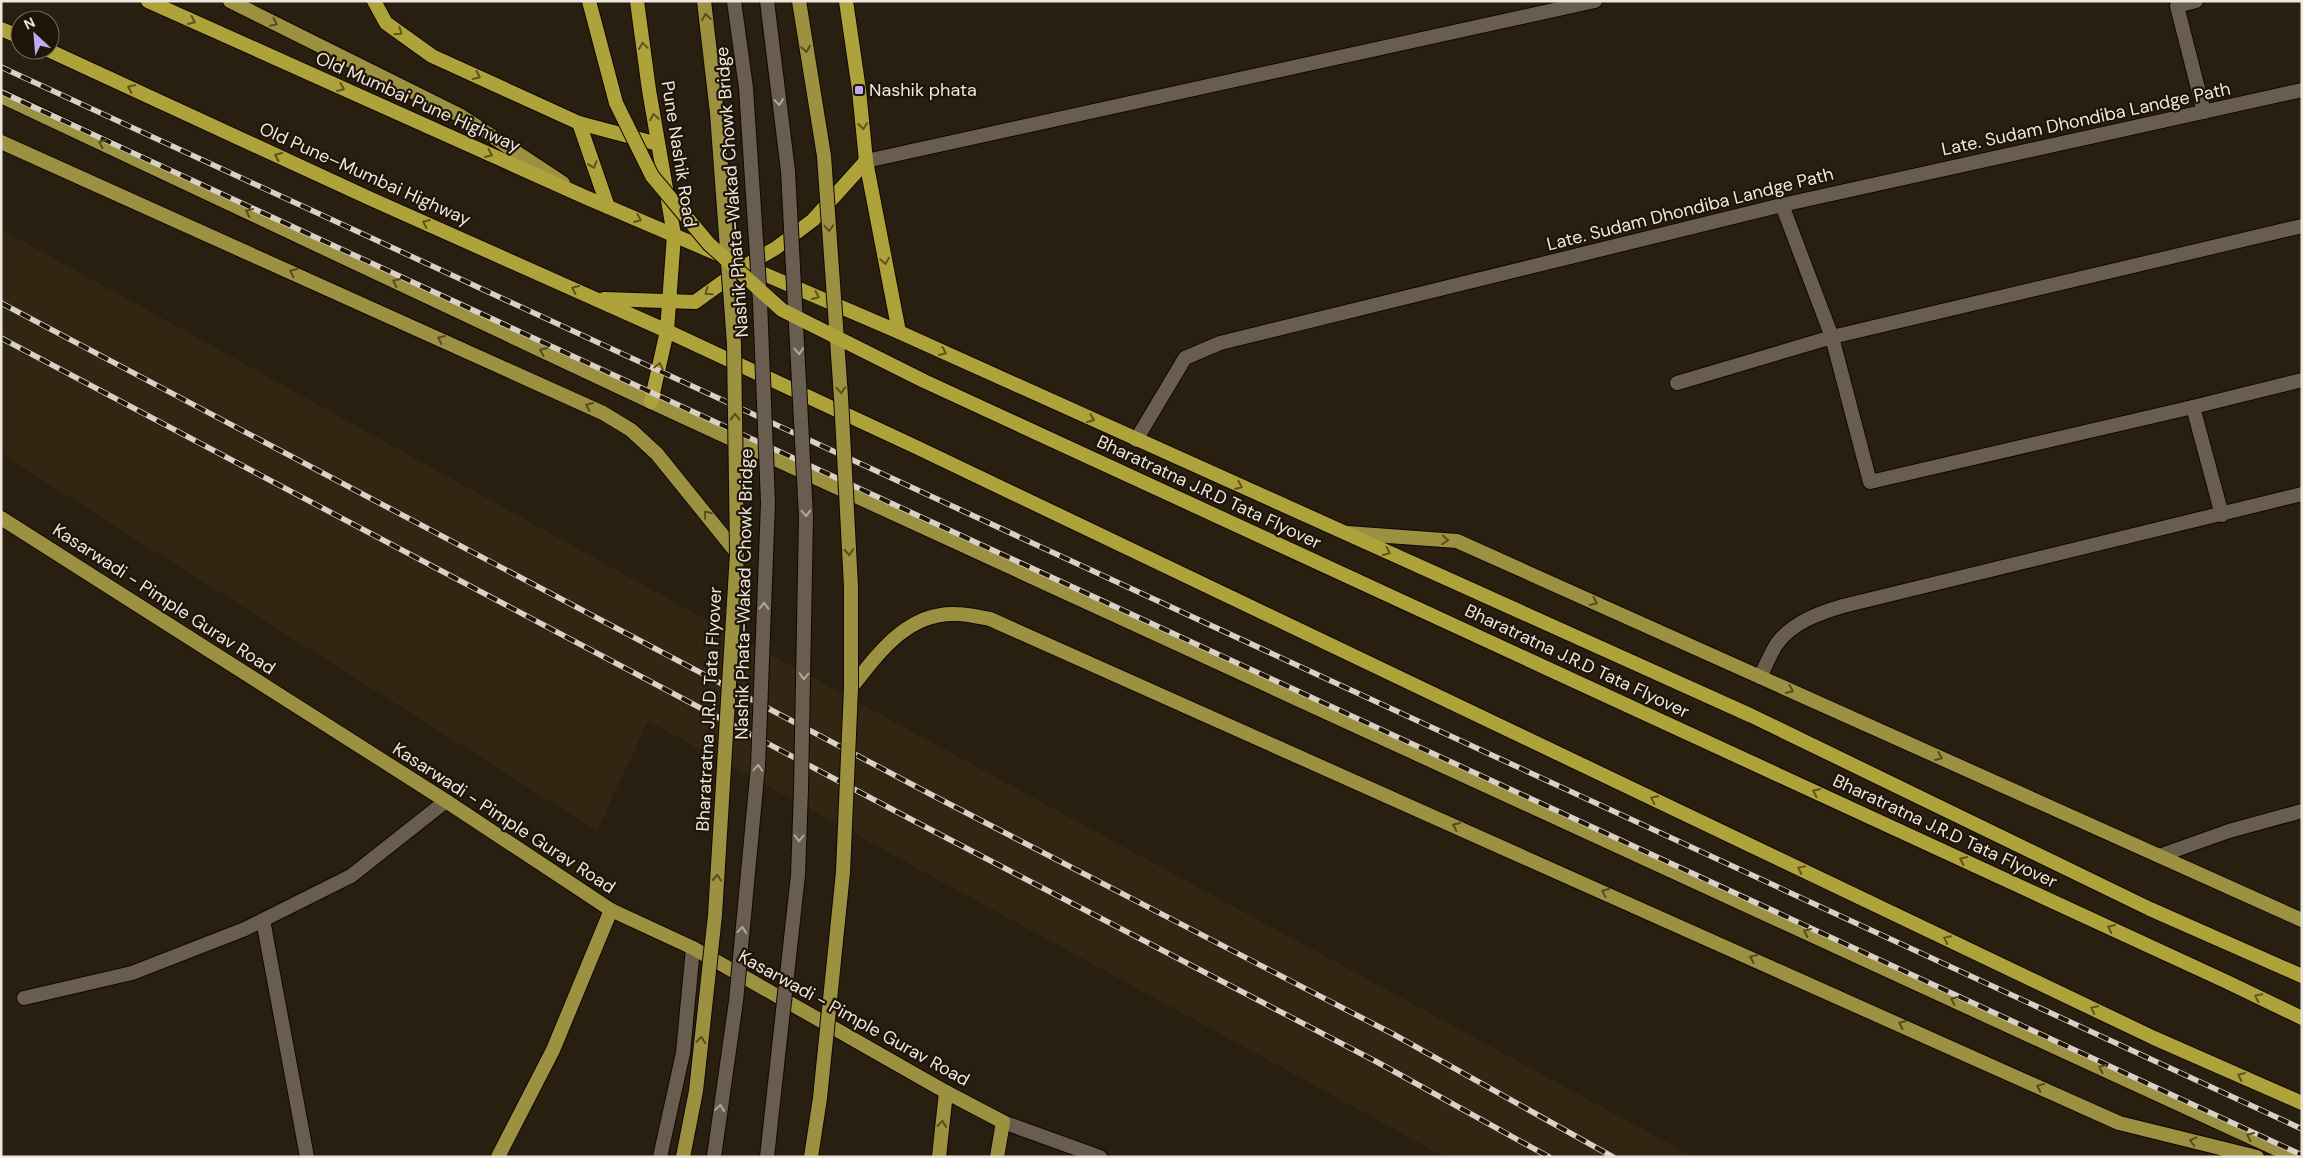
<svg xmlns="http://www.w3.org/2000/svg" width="2303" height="1158" font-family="'DM Sans',sans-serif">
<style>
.built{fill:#322511}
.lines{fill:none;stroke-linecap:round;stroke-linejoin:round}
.service-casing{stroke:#110801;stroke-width:16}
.minor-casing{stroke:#110801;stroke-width:16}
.tertiary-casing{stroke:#110801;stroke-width:16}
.primary-casing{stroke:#110801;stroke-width:16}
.trunk-casing{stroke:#110801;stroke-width:16}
.service{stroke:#685d4e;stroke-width:14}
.minor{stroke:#685d4e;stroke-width:14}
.tertiary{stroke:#685d4e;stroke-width:14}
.primary{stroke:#9c9140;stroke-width:14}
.trunk{stroke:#aea23b;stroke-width:14}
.rail-casing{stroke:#d7d1c7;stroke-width:5.5}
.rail{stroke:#1e1508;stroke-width:4;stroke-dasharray:11;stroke-linecap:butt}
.service-bridge-casing{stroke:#110801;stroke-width:16;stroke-linecap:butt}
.primary-bridge-casing{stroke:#110801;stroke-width:16;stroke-linecap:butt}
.trunk-bridge-casing{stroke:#110801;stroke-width:16;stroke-linecap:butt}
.service-bridge{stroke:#685d4e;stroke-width:14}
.primary-bridge{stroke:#9c9140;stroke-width:14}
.trunk-bridge{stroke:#aea23b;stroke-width:14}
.oneway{stroke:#574d21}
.oneway2{stroke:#5f541f}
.oneway3{stroke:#b1a99d}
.poi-dot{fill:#c2a7f2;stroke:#1e1508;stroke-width:2}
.labels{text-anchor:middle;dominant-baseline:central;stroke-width:4.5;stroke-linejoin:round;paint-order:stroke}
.poi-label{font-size:18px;fill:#ede7de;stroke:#1e1508;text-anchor:start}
.street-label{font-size:18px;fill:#ede7de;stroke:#1e1508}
</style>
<rect width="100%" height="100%" fill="#281f11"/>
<path class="built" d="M1 229 696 614 1694 1157H1445L648 721 597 831 1 454Z"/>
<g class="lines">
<defs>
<g id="service">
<path d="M787 975 798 875 801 789"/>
<path d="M767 1157 779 1047"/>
</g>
<g id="minor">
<path d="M2196 1 2177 6 2204 112"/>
<path d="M1782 205 1832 337 2302 226"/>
<path d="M1677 383 1832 337 1870 482 2193 407"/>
<path d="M1136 440 1185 358 1220 343 1782 205 2302 90"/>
<path d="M2222 515 2193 407 2302 380"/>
<path d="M1760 677C1765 667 1770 655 1776 645 1791 623 1819 613 1843 606L2302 494"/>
<path d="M2159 856 2229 831 2302 811"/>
<path d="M263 920 307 1157"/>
<path d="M24 998 132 973 245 929 351 876 446 801"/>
<path d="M1003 1122 1100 1157"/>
</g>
<g id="tertiary">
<path d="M866 161 1595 1"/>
<path d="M660 1157 683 1053 693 948"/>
</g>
<g id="primary">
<path d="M230 1 461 116 563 183"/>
<path d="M1 96 651 402 2294 1157"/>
<path d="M1 142 603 413 631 430 657 454 737 553"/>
<path d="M1 518 446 801 611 910 693 948 946 1092 1003 1122 997 1157"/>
<path d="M1347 533 1457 541 2302 920"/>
<path d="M851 688C878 654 907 612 956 614 967 614 979 617 990 619L2119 1123 2257 1157"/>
<path d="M498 1157 553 1050 611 910"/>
<path d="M939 1157 946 1092"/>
</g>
<g id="trunk">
<path d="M148 1 585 197 899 332 1752 716 2150 909 2302 976"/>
<path d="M374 1 386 23 432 56 579 123 658 144"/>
<path d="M637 1 649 90 674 235 667 331 651 402"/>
<path d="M846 1 859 90 866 161 899 332"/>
<path d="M1 29 20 37"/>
<path d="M48 50 371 199 667 331 916 447 2154 1038 2302 1103"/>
<path d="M579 123 608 207"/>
<path d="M604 299 695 302 745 266 776 248 813 220 866 161"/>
</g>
</defs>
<use href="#service" class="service-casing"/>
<use href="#minor" class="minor-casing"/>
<use href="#tertiary" class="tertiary-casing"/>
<use href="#primary" class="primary-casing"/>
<use href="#trunk" class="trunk-casing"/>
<use href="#service" class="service"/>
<use href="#minor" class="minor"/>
<use href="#tertiary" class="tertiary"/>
<use href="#primary" class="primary"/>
<use href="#trunk" class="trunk"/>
<defs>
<g id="rail">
<path d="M1 67 2302 1129"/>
<path d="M1 92 2302 1155"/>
<path d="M1 303 932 795 1393 1034 1613 1157"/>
<path d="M1 338 918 823 1377 1062 1549 1157"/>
</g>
</defs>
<use href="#rail" class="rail-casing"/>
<use href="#rail" class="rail"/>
<defs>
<g id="service-bridge">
<path d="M767 1 788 171 806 517 801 789"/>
<path d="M779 1047 787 975"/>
<path d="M714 1157 736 1001 758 766 768 503 760 301 746 88 734 1"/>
</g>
<g id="primary-bridge">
<path d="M799 1 824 156 841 397 851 587V688L843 872 820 1098 811 1157"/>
<path d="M683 1157 696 1091 715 915 737 553 734 344 717 113 704 1"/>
</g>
<path id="trunk-bridge" d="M589 1 616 103 652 176 709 244 782 310 924 381 2225 981 2302 1018"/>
</defs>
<use href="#service-bridge" class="service-bridge-casing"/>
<use href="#primary-bridge" class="primary-bridge-casing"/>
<use href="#trunk-bridge" class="trunk-bridge-casing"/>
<use href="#service-bridge" class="service-bridge"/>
<use href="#primary-bridge" class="primary-bridge"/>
<use href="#trunk-bridge" class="trunk-bridge"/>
</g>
<defs><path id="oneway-chevron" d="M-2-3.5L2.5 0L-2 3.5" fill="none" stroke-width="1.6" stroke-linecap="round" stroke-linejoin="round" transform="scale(1.25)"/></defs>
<g class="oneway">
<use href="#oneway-chevron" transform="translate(706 17) rotate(-97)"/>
<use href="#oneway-chevron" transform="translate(274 23) rotate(26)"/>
<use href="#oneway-chevron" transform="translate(806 49) rotate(81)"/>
<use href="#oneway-chevron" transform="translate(102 143) rotate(-155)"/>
<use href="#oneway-chevron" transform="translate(249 212) rotate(-155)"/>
<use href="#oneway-chevron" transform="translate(829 228) rotate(86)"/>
<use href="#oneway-chevron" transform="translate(293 272) rotate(-155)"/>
<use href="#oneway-chevron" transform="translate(396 282) rotate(-155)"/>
<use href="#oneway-chevron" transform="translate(441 339) rotate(-155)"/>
<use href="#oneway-chevron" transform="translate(543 351) rotate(-155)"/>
<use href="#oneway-chevron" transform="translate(841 390) rotate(86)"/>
<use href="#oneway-chevron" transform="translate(589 406) rotate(-156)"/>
<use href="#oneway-chevron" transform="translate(735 417) rotate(-91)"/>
<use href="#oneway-chevron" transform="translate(707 514) rotate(-129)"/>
<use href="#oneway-chevron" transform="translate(1445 540) rotate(4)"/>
<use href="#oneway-chevron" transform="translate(849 552) rotate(87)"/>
<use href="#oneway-chevron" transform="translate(1594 602) rotate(24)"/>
<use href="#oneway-chevron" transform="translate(1790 690) rotate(24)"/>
<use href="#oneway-chevron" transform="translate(1939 757) rotate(24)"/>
<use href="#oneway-chevron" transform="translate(1456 826) rotate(-156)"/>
<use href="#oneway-chevron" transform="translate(717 878) rotate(-87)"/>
<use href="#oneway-chevron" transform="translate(1605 892) rotate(-156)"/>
<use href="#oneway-chevron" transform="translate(1807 932) rotate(-155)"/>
<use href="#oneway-chevron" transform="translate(1753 958) rotate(-156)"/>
<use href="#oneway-chevron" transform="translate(1954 1000) rotate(-155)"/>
<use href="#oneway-chevron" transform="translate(1902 1024) rotate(-156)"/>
<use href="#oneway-chevron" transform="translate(701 1040) rotate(-84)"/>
<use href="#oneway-chevron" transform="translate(2102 1068) rotate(-155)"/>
<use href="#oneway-chevron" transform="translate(2040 1087) rotate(-155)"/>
<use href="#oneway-chevron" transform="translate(942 1124) rotate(-84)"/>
<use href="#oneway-chevron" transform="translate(2250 1136) rotate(-155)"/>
<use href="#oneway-chevron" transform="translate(2193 1141) rotate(-166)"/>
</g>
<g class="oneway2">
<use href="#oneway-chevron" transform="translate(192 21) rotate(24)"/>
<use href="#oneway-chevron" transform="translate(399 32) rotate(35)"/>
<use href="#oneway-chevron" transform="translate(643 46) rotate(-98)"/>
<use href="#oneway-chevron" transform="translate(477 76) rotate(25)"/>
<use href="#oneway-chevron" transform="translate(131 88) rotate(-155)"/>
<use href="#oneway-chevron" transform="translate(341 88) rotate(24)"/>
<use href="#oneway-chevron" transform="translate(654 117) rotate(-100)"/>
<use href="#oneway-chevron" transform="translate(863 126) rotate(84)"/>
<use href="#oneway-chevron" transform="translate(489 154) rotate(24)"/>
<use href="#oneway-chevron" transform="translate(278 156) rotate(-155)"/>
<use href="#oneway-chevron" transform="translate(593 165) rotate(71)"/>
<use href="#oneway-chevron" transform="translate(638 219) rotate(23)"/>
<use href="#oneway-chevron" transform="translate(426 223) rotate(-156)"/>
<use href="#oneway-chevron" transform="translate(885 261) rotate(80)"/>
<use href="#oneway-chevron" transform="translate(575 289) rotate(-156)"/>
<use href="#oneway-chevron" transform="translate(708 292) rotate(145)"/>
<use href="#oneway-chevron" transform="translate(816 296) rotate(23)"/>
<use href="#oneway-chevron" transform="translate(943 352) rotate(24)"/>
<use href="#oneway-chevron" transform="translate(659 366) rotate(-77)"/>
<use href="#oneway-chevron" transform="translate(1091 419) rotate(24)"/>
<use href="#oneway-chevron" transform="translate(1239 486) rotate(24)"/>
<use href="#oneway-chevron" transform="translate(1387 552) rotate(24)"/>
<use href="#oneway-chevron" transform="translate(1816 792) rotate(-155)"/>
<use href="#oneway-chevron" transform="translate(1654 799) rotate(-154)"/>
<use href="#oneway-chevron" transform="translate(1963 860) rotate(-155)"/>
<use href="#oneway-chevron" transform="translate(1801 869) rotate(-154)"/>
<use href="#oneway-chevron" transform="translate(2111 928) rotate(-155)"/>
<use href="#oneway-chevron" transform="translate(1947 939) rotate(-154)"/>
<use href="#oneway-chevron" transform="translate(2258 997) rotate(-154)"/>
<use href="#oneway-chevron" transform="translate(2094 1009) rotate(-154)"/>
<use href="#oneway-chevron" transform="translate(2241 1076) rotate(-156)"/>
</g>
<g class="oneway3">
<use href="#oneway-chevron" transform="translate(779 102) rotate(83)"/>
<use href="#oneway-chevron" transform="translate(799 351) rotate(87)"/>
<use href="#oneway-chevron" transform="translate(806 513) rotate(88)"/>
<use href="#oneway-chevron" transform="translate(764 606) rotate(-88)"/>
<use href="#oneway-chevron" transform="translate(804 676) rotate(91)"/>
<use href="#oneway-chevron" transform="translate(758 768) rotate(-86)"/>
<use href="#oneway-chevron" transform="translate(799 838) rotate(91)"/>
<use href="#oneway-chevron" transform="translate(742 930) rotate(-85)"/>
<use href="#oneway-chevron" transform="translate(720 1108) rotate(-82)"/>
</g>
<rect class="poi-dot" x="854" y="85" width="10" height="10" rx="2.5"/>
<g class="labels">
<g class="poi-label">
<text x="869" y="90">Nashik phata</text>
</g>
<g class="street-label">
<text transform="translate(418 102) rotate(24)">Old Mumbai Pune Highway</text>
<text transform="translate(2086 119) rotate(-12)">Late. Sudam Dhondiba Landge Path</text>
<text transform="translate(679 154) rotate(81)">Pune Nashik Road</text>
<text transform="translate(365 174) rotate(24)">Old Pune–Mumbai Highway</text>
<text transform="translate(732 192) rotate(-94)">Nashik Phata-Wakad Chowk Bridge</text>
<text transform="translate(1690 209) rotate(-14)">Late. Sudam Dhondiba Landge Path</text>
<text transform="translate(1209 492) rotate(25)">Bharatratna J.R.D Tata Flyover</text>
<text transform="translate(744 594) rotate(-89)">Nashik Phata-Wakad Chowk Bridge</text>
<text transform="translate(164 599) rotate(33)">Kasarwadi - Pimple Gurav Road</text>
<text transform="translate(1577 661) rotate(25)">Bharatratna J.R.D Tata Flyover</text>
<text transform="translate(709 709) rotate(-87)">Bharatratna J.R.D Tata Flyover</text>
<text transform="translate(504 818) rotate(33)">Kasarwadi - Pimple Gurav Road</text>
<text transform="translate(1945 831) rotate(25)">Bharatratna J.R.D Tata Flyover</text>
<text transform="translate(854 1018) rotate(29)">Kasarwadi - Pimple Gurav Road</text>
</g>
</g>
<rect width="2303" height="1158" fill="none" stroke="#ede7de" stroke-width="5"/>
<g transform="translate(35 35) rotate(334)"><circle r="24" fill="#1e1508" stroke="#71695e"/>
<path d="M0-4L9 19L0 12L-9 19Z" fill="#c2a7f2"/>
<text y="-8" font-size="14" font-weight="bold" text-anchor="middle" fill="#ede7de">N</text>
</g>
</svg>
